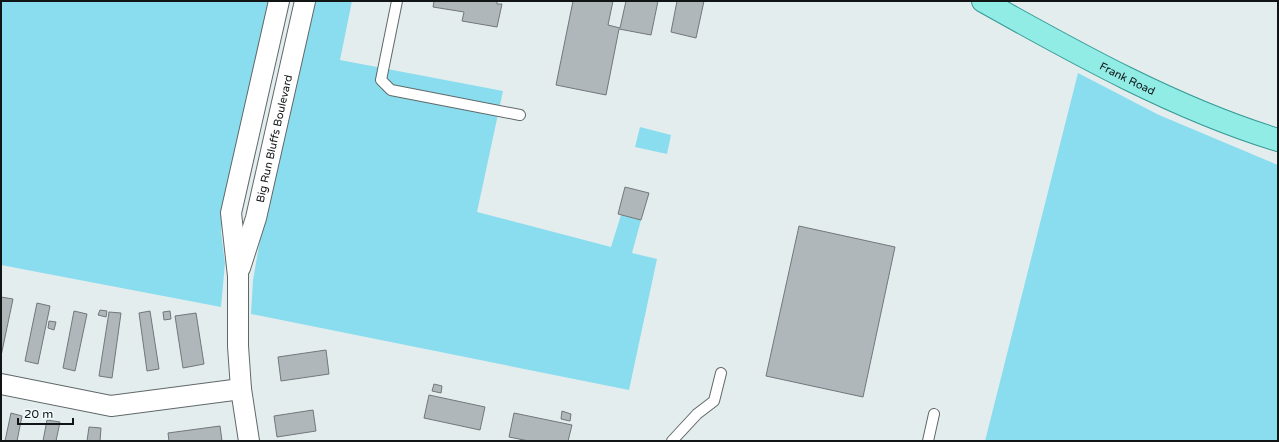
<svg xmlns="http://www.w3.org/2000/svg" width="1279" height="442" font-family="'Varela Round',sans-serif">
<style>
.green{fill:#89ddee}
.building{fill:#b0b7bb;stroke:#71777b}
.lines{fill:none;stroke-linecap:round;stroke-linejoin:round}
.lane-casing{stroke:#606869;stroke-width:12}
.street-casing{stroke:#606869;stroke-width:22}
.primary-casing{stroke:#359993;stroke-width:24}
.lane{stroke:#fff;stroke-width:10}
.street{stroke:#fff;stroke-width:20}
.primary{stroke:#91ece6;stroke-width:22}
.labels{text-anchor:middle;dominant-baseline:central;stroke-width:3;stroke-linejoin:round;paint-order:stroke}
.street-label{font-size:11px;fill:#121516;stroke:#f1fafc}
</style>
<rect width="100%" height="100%" fill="#e4edee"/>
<g class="green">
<path d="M1 1H272L223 215 221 232 225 263 221 307 1 265Z"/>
<path d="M314 1H352L340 60 503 91 477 212 611 247 621 215 641 220 632 253 657 259 629 390 251 314 253 280 264 217Z"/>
<path d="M1078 73 1159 115 1278 165V441H985Z"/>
<path d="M640 127 671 135 667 154 635 147Z"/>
</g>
<g class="building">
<path d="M434 1H497V4H502L497 27 462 21 464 12 433 7Z"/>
<path d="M573 1H613L608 25 620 28 626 1H658L651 35 619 29 606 95 556 85Z"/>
<path d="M677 1H704L696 38 671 32Z"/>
<path d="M625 187 649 193 641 220 618 214Z"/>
<path d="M799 226 895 247 863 397 766 376Z"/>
<path d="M1 297 13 299 1 356Z"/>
<path d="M37 303 50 306 38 364 25 361Z"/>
<path d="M100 310 107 311 106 317 98 315Z"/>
<path d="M74 311 87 314 75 371 63 368Z"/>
<path d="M150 311 159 369 147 371 139 313Z"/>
<path d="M170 311 171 319 164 320 163 312Z"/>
<path d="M109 312 121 313 112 378 99 376Z"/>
<path d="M196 313 204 364 183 368 175 316Z"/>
<path d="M49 321 56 322 54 330 48 328Z"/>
<path d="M326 350 329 374 281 381 278 357Z"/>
<path d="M434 384 442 386 441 393 432 391Z"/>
<path d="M429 395 485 407 480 430 424 418Z"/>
<path d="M313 410 316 431 277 437 274 416Z"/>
<path d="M562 411 571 414 570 421 561 419Z"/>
<path d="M11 413 22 416 17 441H5Z"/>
<path d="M514 413 572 425 568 441H529L509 437Z"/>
<path d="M47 420 60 422 56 441H43Z"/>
<path d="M220 426 222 441H169L168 433Z"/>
<path d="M89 427 101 428 100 441H87Z"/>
</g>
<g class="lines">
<defs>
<g id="lane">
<path d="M397 1 381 80 391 90 520 115"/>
<path d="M672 441 697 414 714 401 721 373"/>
<path d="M928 441 934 414"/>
</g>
<g id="street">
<path id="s1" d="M240 268 256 218 305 1"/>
<path d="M1 384 111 406 241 389"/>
<path d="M249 441 241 389 238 346V276L231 213 279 1"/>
</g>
<g id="primary">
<path id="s2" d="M983 1C1076 53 1176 109 1278 140"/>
</g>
</defs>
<use href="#lane" class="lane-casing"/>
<use href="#street" class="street-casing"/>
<use href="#primary" class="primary-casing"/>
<use href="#lane" class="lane"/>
<use href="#street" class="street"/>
<use href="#primary" class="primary"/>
</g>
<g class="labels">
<g class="street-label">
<text stroke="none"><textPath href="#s2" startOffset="164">Frank Road</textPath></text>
<text stroke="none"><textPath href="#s1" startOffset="134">Big Run Bluffs Boulevard</textPath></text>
</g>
</g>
<rect width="1279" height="442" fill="none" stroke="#121516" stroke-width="4"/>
<path d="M18 418v6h55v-6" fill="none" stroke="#121516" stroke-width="2"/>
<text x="24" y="418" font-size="12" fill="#121516" stroke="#f1fafc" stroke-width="3" paint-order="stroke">20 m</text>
</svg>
